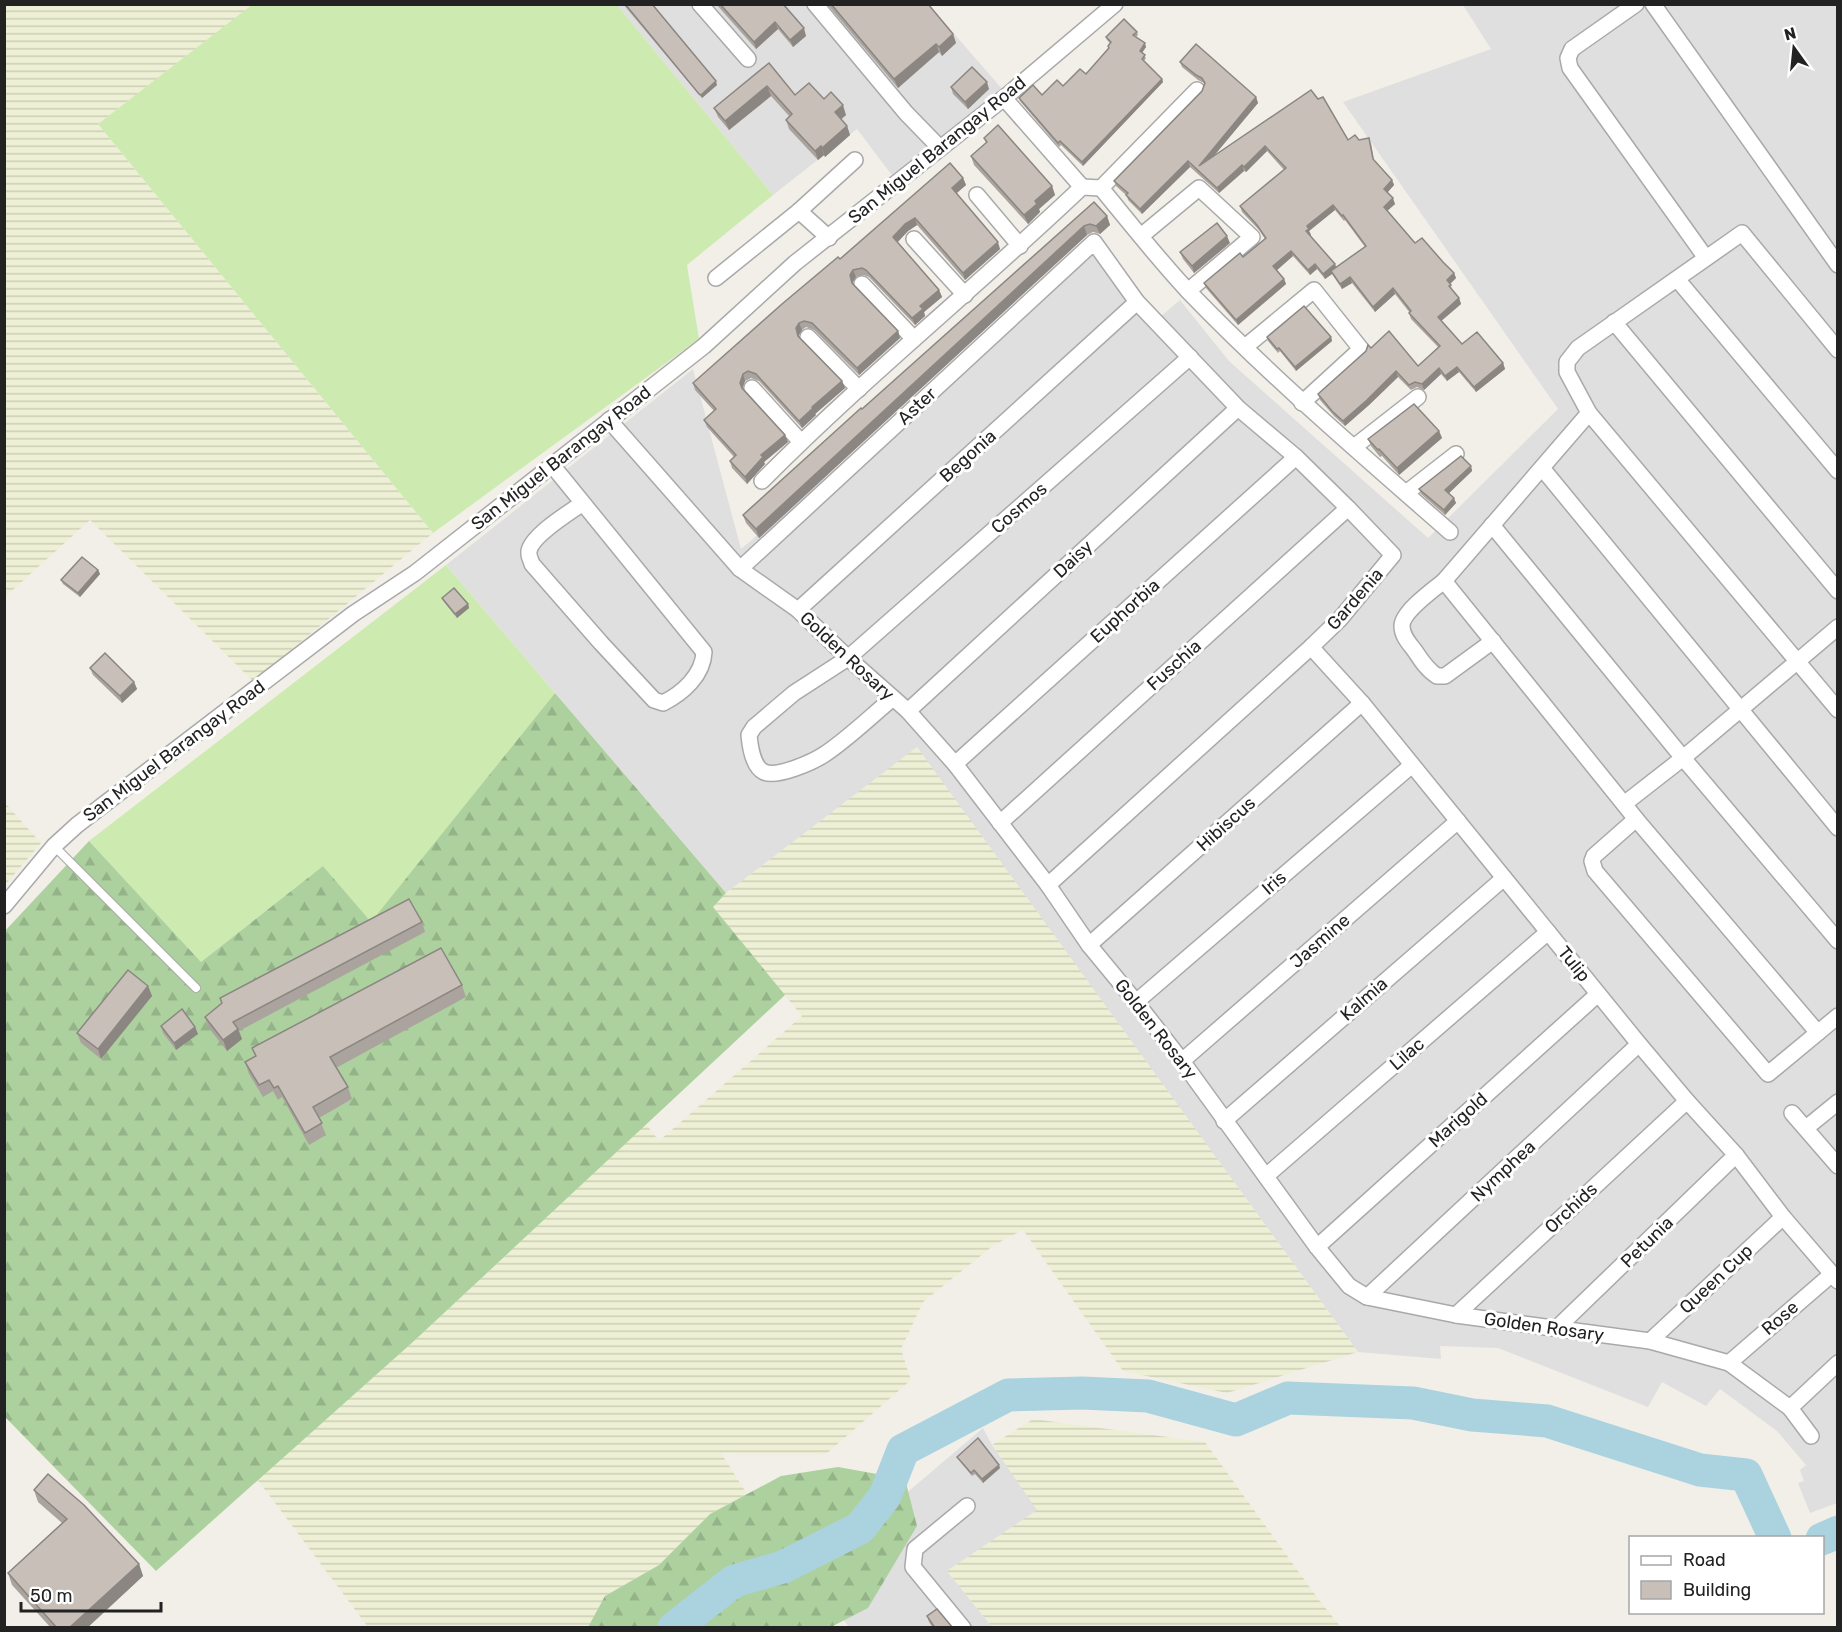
<svg xmlns="http://www.w3.org/2000/svg" width="1842" height="1632" font-family="Rubik,sans-serif">
<style>
.residential{fill:#e0dfdf}
.farmland{fill:url(#farmland-rules)}
.grass{fill:#cdebb0}
.forest{fill:url(#forest-firs)}
.lines{fill:none;stroke-linecap:round;stroke-linejoin:round}
.river{stroke:#aad3df;stroke-width:33}
.service-casing{stroke:#a9a9a9;stroke-width:10}
.minor-casing{stroke:#a9a9a9;stroke-width:18}
.service{stroke:#fff;stroke-width:8}
.minor{stroke:#fff;stroke-width:15}
.wall{fill:#aba49e;fill-rule:evenodd}
.shaded-wall{fill:#8b8681}
.building{fill:#c7bfb8;stroke:#8b8681;stroke-width:1.5}
.labels{text-anchor:middle;dominant-baseline:central;stroke-width:6;stroke-linejoin:round;paint-order:stroke}
.street-label{font-size:18px;fill:#222;stroke:#fff}
</style>
<defs>
<pattern id="farmland-rules" width="6" height="5" patternUnits="userSpaceOnUse" patternTransform="scale(1.5)"><rect width="6" height="5" fill="#eef0d5"/><path d="M0 2.5h6" fill="none" stroke="#ccceb7"/></pattern>
<pattern id="forest-firs" width="22" height="20" patternUnits="userSpaceOnUse" patternTransform="scale(1.5)"><rect width="22" height="20" fill="#add19e"/><path d="M5 1l3.5 6h-7zM16 11l3.5 6h-7z" fill="#95b388"/></pattern>
</defs>
<rect width="100%" height="100%" fill="#f2efe9"/>
<g class="residential">
<path d="M617 5H929L1003 90 894 178 857 129 773 195Z"/>
<path d="M1463 5H1837V1503L1810 1513 1798 1483 1804 1481 1800 1470 1806 1465 1777 1431 1720 1389 1706 1406 1662 1382 1648 1407 1498 1348 1440 1346 1441 1359 1358 1352 917 748 726 893 446 565 693 369 741 549 1098 246 1160 317 1180 300 1229 361 1428 538 1558 409 1343 102 1491 49Z"/>
<path d="M983 1428 992 1445 1038 1510 947 1571 992 1627H849L809 1576Z"/>
</g>
<g class="farmland">
<path d="M5 5H253L98 124 433 533 253 681 90 520 5 597Z"/>
<path d="M917 747 1358 1352 1227 1393 1123 1371 1023 1230 994 1245 923 1302 901 1349 911 1380 826 1454 721 1453 747 1494 710 1514 659 1565 605 1596 588 1627H368L257 1479 414 1341 646 1124 659 1141 802 1016 712 907 726 893Z"/>
<path d="M5 803 41 843 5 885Z"/>
<path d="M1033 1419 1205 1442 1319 1600 1341 1627H992L947 1571 1037 1510 992 1445Z"/>
</g>
<g class="grass">
<path d="M253 4 617 5 773 195 687 265 699 339 433 533 98 124Z"/>
<path d="M446 565 555 693 371 923 323 866 201 962 89 841Z"/>
</g>
<g class="forest">
<path d="M555 693 726 893 713 907 785 995 414 1341 156 1571 5 1417 4 932 89 841 201 962 323 866 371 922Z"/>
<path d="M838 1467 905 1479 917 1526 868 1608 831 1627H588L605 1596 659 1565 710 1514 781 1476Z"/>
</g>
<g class="lines">
<g class="river">
<path d="M1822 1539 1838 1532"/>
<path d="M674 1628 734 1581 783 1567 860 1528 885 1496 903 1450 1008 1395 1082 1393 1148 1396 1236 1420 1288 1398 1413 1403 1472 1415 1547 1421 1700 1470 1746 1475 1775 1538"/>
</g>
<defs>
<path id="service" d="M54 846 196 988"/>
<g id="minor">
<path d="M700 4 748 59"/>
<path d="M815 4 906 113 940 148"/>
<path d="M1636 4 1572 49 1568 58 1570 68 1706 258"/>
<path d="M1653 4 1838 265"/>
<path d="M1004 98 1082 187"/>
<path d="M1101 188C1130 223 1158 259 1189 292 1271 377 1361 454 1450 532"/>
<path d="M977 195 1020 246"/>
<path d="M1141 236 1199 188 1252 237 1188 291"/>
<path d="M829 238 799 211 855 160"/>
<path d="M914 239 965 295"/>
<path d="M716 278 799 211"/>
<path d="M1677 279 1838 471"/>
<path d="M862 284 914 339"/>
<path d="M1614 322 1838 591"/>
<path d="M808 337 859 389"/>
<path d="M1245 347 1314 290 1361 349 1302 403"/>
<path d="M752 388 801 442"/>
<path d="M1589 413 1838 710"/>
<path d="M609 420 740 569 798 610 848 658 908 711 955 764 1048 885 1089 945 1136 1002 1182 1061 1317 1247 1349 1286 1367 1297 1456 1315 1650 1341 1729 1363 1790 1408 1811 1436"/>
<path d="M1354 447 1418 397"/>
<path d="M552 465 704 652C703 675 683 693 663 703L654 700 601 643 532 564C531 560 528 556 529 551 532 535 570 512 583 503"/>
<path d="M1542 468 1838 828"/>
<path d="M762 481C864 378 977 287 1082 187L1101 188 1197 90"/>
<path d="M1406 493 1456 454"/>
<path d="M1492 525 1683 758 1624 804"/>
<path d="M740 569 1094 242 1137 302 1238 408 1296 457 1348 508 1393 555 1340 619 1311 647 1048 885"/>
<path d="M1444 581C1434 589 1402 612 1402 626 1402 636 1409 643 1415 651 1421 660 1427 670 1437 676H1445L1493 641"/>
<path d="M798 610 1137 302"/>
<path d="M1838 627 1683 758 1838 941"/>
<path d="M1311 647 1362 703 1639 1044 1687 1101 1736 1155 1783 1217 1838 1281"/>
<path d="M893 698C870 717 849 738 825 754 813 762 777 778 764 772 753 767 750 746 749 735L754 727 794 693 848 658 1190 357"/>
<path d="M908 711 1238 408"/>
<path d="M955 764 1296 457"/>
<path d="M1636 819 1444 581 1589 413 1567 372V362L1578 348 1742 233 1838 350"/>
<path d="M1000 823 1348 508"/>
<path d="M4 906 54 846 77 825 353 614 415 573 704 346 795 263 1004 98 1115 4"/>
<path d="M1089 945 1362 703"/>
<path d="M1136 1002 1412 765"/>
<path d="M1818 1033 1636 819 1594 856 1592 861 1595 871 1768 1074 1838 1016"/>
<path d="M1182 1061 1458 821"/>
<path d="M1792 1113 1838 1166"/>
<path d="M1224 1121 1504 878"/>
<path d="M1806 1128 1838 1102"/>
<path d="M1266 1176 1548 932"/>
<path d="M1317 1247 1598 994"/>
<path d="M1367 1297 1639 1044"/>
<path d="M1456 1315 1687 1101"/>
<path d="M1557 1328 1736 1155"/>
<path d="M1650 1341 1783 1217"/>
<path d="M1729 1363 1832 1274"/>
<path d="M1790 1408 1838 1363"/>
<path d="M963 1628 913 1567 915 1549 967 1506"/>
</g>
</defs>
<use href="#service" class="service-casing"/>
<use href="#minor" class="minor-casing"/>
<use href="#service" class="service"/>
<use href="#minor" class="minor"/>
</g>
<g class="wall">
<path d="M623 4H652L717 85 702 98 701 97Z"/>
<path d="M716 4H783L806 36 793 47 778 29 756 49Z"/>
<path d="M827 4H928L953 34 956 43 942 56 939 52 898 88Z"/>
<path d="M1137 32 1138 35 1136 37 1146 47 1142 53 1146 58 1144 61 1162 79 1163 82 1083 166 1061 145 1059 147 1020 101 1019 98 1042 95 1086 74 1108 48V46L1110 43 1107 40 1106 37Z"/>
<path d="M1180 62 1256 97 1258 103 1214 156 1311 90 1348 140H1359L1371 143 1374 160 1392 180 1394 185 1387 193 1395 204 1387 211 1415 243 1443 262 1454 273 1456 278 1450 284 1453 291 1459 298 1461 304 1441 321 1462 344 1503 363 1505 369 1476 392 1459 372 1447 381 1441 374 1424 390 1417 387 1411 390 1398 377 1369 405 1345 426 1334 416 1320 400 1318 394 1371 348 1418 366 1438 347 1411 319 1409 313H1410L1395 294 1375 312 1352 283 1342 289 1332 274 1325 279 1317 269 1310 275 1293 256 1276 270 1284 279 1286 284 1238 325 1206 288 1204 283 1243 257 1265 239 1259 230 1242 212 1240 206 1284 170 1267 151 1246 172 1244 171 1219 193 1190 167 1142 214 1128 200 1127 196 1116 186 1114 181 1202 91 1204 83 1198 80 1182 67ZM1335 210 1344 221 1345 220 1365 247 1336 268 1335 264 1310 235H1311L1309 231Z"/>
<path d="M769 63 795 95 824 99 846 115 841 119 847 126 850 135 825 157 824 155 818 160 789 129 786 120 789 116 771 96 729 130 718 117 714 108Z"/>
<path d="M951 87 989 89 968 109 953 94Z"/>
<path d="M984 138 1052 186 1055 195 1039 209 1040 212 1028 224 974 165 971 156 986 143Z"/>
<path d="M963 178 966 185 956 194 1000 249 965 280 917 225 908 231 897 242 939 290 942 297 924 312 925 316 915 325 869 277 864 275 856 277 853 282V285L898 331 900 338 859 375 814 330 806 327 802 330 799 335V337L842 381 845 388 815 414 816 415 802 428 759 381 751 378 745 381 743 388 785 435 788 442 764 462 765 464 747 484 732 468 730 461 734 457 707 427 704 420 714 411 695 390 693 383 840 259Z"/>
<path d="M1094 202 1107 216 1110 225 1100 234 1093 232 1087 235 759 538 746 523 743 515 862 409Z"/>
<path d="M1230 243 1194 273 1183 259 1180 252Z"/>
<path d="M1267 337H1331L1332 341 1296 371 1280 351 1278 353 1268 341Z"/>
<path d="M1439 431 1442 438 1399 475 1382 456 1380 457 1371 446 1368 439Z"/>
<path d="M1471 466 1472 471 1449 493 1456 503 1445 515 1421 494 1419 489Z"/>
<path d="M98 570 100 574 80 597 63 584 61 580Z"/>
<path d="M442 598 468 604 469 608 457 618 444 602Z"/>
<path d="M90 668 134 682 137 689 122 703 93 675Z"/>
<path d="M422 922 425 932 239 1031 242 1039 227 1051 208 1027 205 1017 222 1004 220 998Z"/>
<path d="M462 985 466 997 336 1068 348 1087 352 1099 319 1118 326 1135 309 1145 282 1097 278 1100 273 1091 263 1097 249 1074 245 1062 255 1056 252 1048Z"/>
<path d="M148 986 152 996 101 1059 81 1043 77 1033Z"/>
<path d="M161 1026 195 1027 198 1034 176 1050 163 1033Z"/>
<path d="M957 1457 1000 1468 983 1483 975 1474 972 1476 959 1460Z"/>
<path d="M34 1490 139 1564 143 1576 87 1628H51L12 1585 8 1573 62 1523 38 1502Z"/>
<path d="M927 1616 953 1628H933L929 1622Z"/>
</g>
<g class="shaded-wall">
<path d="M775 22 778 29 756 49 754 42Z"/>
<path d="M804 28 806 36 793 47 790 40Z"/>
<path d="M953 34 956 43 942 56 939 47Z"/>
<path d="M1145 43 1146 47 1141 54 1140 51Z"/>
<path d="M936 44 939 52 898 88 894 79Z"/>
<path d="M1162 79 1163 82 1083 166 1082 162Z"/>
<path d="M716 81 717 85 702 98 701 95Z"/>
<path d="M987 82 989 89 968 109 965 102Z"/>
<path d="M767 86 771 96 729 130 725 121Z"/>
<path d="M1256 97 1258 103 1201 171 1199 166Z"/>
<path d="M843 105 846 115 838 122 835 112Z"/>
<path d="M847 126 850 135 825 157 822 148Z"/>
<path d="M821 146 824 155 818 160 815 151Z"/>
<path d="M1265 146 1267 151 1246 172 1244 167Z"/>
<path d="M1188 161 1190 167 1142 214 1140 209Z"/>
<path d="M1242 165 1244 171 1219 193 1217 188Z"/>
<path d="M963 178 966 185 954 195 952 188Z"/>
<path d="M1392 180 1394 185 1386 194 1384 189Z"/>
<path d="M1052 186 1055 195 1039 209 1040 212 1028 224 1024 215 1035 201Z"/>
<path d="M1393 198 1395 204 1386 212 1384 207Z"/>
<path d="M1333 205 1335 210 1309 231 1311 235 1308 237 1306 231 1307 226Z"/>
<path d="M1107 216 1110 225 1100 234 1096 226Z"/>
<path d="M915 218 917 225 908 231 896 244 893 237 905 224Z"/>
<path d="M1084 226 1087 235 759 538 756 529Z"/>
<path d="M1227 236 1230 243 1194 273 1192 266Z"/>
<path d="M998 242 1000 249 965 280 963 273Z"/>
<path d="M1291 251 1293 256 1275 272 1273 266Z"/>
<path d="M1315 264 1317 269 1310 275 1308 270Z"/>
<path d="M1335 264 1337 270 1331 271 1332 274 1325 279 1323 274Z"/>
<path d="M853 270 856 277 853 282 855 290 850 275Z"/>
<path d="M1454 273 1456 278 1449 285 1447 280Z"/>
<path d="M1350 277 1352 283 1342 289 1340 284Z"/>
<path d="M1284 279 1286 284 1238 325 1236 320Z"/>
<path d="M1393 288 1395 294 1375 312 1373 307Z"/>
<path d="M939 290 942 297 924 312 925 316 915 325 912 318 920 306Z"/>
<path d="M1459 298 1461 304 1440 322 1438 317Z"/>
<path d="M799 323 802 330 799 335 801 343 796 328Z"/>
<path d="M898 331 900 338 859 375 857 368Z"/>
<path d="M1331 337 1332 341 1296 371 1295 367Z"/>
<path d="M1503 363 1505 369 1476 392 1474 387Z"/>
<path d="M1457 367 1459 372 1447 381 1445 376Z"/>
<path d="M1439 368 1441 374 1424 390 1422 384Z"/>
<path d="M1396 371 1398 377 1369 405 1345 426 1343 421Z"/>
<path d="M743 374 745 381 742 389 740 383Z"/>
<path d="M842 381 845 388 815 414 816 415 802 428 799 421 812 407Z"/>
<path d="M1439 431 1442 438 1399 475 1397 468Z"/>
<path d="M785 435 788 442 764 462 765 464 747 484 745 477 761 455Z"/>
<path d="M1471 466 1472 471 1447 495 1445 490Z"/>
<path d="M1454 498 1456 503 1445 515 1444 510Z"/>
<path d="M98 570 100 574 80 597 78 593Z"/>
<path d="M468 604 469 608 457 618 455 614Z"/>
<path d="M134 682 137 689 122 703 120 696Z"/>
<path d="M148 986 152 996 101 1059 98 1049Z"/>
<path d="M195 1027 198 1034 176 1050 174 1043Z"/>
<path d="M238 1029 242 1039 227 1051 223 1040Z"/>
<path d="M999 1465 1000 1468 983 1483 982 1479Z"/>
<path d="M139 1564 143 1576 87 1628H69Z"/>
</g>
<g class="building">
<path d="M625 4H652L716 81 701 95 699 94Z"/>
<path d="M720 4H783L804 28 790 40 775 22 754 42Z"/>
<path d="M831 4H928L953 34 939 47 936 44 894 79Z"/>
<path d="M1124 19 1137 32 1133 35 1145 43 1140 51 1145 55 1142 59 1162 79 1082 162 1060 141 1058 143 1019 98 1033 85 1042 95 1057 80 1063 86 1080 69 1086 74 1109 48 1108 46 1111 42 1106 37Z"/>
<path d="M1196 44 1256 97 1199 166 1311 90 1318 99 1323 97 1348 140 1355 135 1359 140 1369 138 1373 159 1392 180 1384 189 1393 198 1384 207 1415 243 1422 238 1443 262 1454 273 1447 280 1451 285 1449 286 1459 298 1438 317 1462 344 1477 332 1503 363 1474 387 1457 367 1445 376 1439 368 1422 384 1415 382 1409 385 1396 371 1367 400 1343 421 1332 411 1318 394 1366 351 1368 345 1371 348 1389 331 1418 366 1440 346 1409 313 1411 311 1393 288 1373 307 1350 277 1340 284 1331 271 1366 246 1343 215 1342 216 1333 205 1307 226 1309 229 1306 231 1335 264 1323 274 1315 264 1308 270 1291 251 1273 266 1284 279 1236 320 1204 283 1240 253 1243 257 1266 238 1257 225 1240 206 1286 168 1265 146 1244 167 1242 165 1217 188 1188 161 1140 209 1126 195 1128 193 1114 181 1202 91 1205 83 1202 78 1196 75 1180 62Z"/>
<path d="M769 63 795 95 809 83 824 99 831 92 843 105 835 112 847 126 822 148 821 146 815 151 786 120 792 114 767 86 725 121 714 108Z"/>
<path d="M972 67 987 82 965 102 951 87Z"/>
<path d="M998 125 1052 186 1035 201 1037 204 1024 215 971 156 987 142 984 138Z"/>
<path d="M950 163 963 178 952 188 998 242 963 273 915 218 905 224 893 237 939 290 920 306 923 309 912 318 866 270 862 268 853 270 850 275 852 283 898 331 857 368 812 323 804 321 799 323 796 328 798 336 842 381 812 407 813 408 799 421 756 374 748 371 743 374 740 383 742 388 785 435 761 455 763 457 745 477 730 461 736 455 704 420 716 409 693 383 782 304 838 257 840 259Z"/>
<path d="M1094 202 1107 216 1096 226 1090 224 1084 226 756 529 743 515 861 408 862 409Z"/>
<path d="M1217 223 1227 236 1192 266 1180 252Z"/>
<path d="M1304 306 1331 337 1295 367 1279 348 1277 349 1267 337Z"/>
<path d="M1414 404 1439 431 1397 468 1379 449 1378 450 1368 439Z"/>
<path d="M1461 456 1471 466 1445 490 1454 498 1444 510 1419 489Z"/>
<path d="M82 557 98 570 78 593 61 580Z"/>
<path d="M454 588 468 604 455 614 442 598Z"/>
<path d="M105 653 134 682 120 696 90 668Z"/>
<path d="M409 899 422 922 233 1022 238 1029 223 1040 205 1017 222 1003 220 998Z"/>
<path d="M441 948 462 985 330 1057 348 1087 313 1107 322 1123 305 1133 278 1086 274 1088 269 1080 259 1085 245 1062 256 1056 252 1048Z"/>
<path d="M128 970 148 986 98 1049 77 1033Z"/>
<path d="M182 1009 195 1027 174 1043 161 1026Z"/>
<path d="M978 1438 999 1465 982 1479 974 1470 971 1473 957 1457Z"/>
<path d="M48 1474 84 1505 139 1564 69 1628H57L8 1573 67 1519 34 1490Z"/>
<path d="M937 1609 953 1628H935L927 1616Z"/>
</g>
<g class="labels">
<g class="street-label">
<text transform="translate(937 150) rotate(-39)">San Miguel Barangay Road</text>
<text transform="translate(917 406) rotate(-43)">Aster</text>
<text transform="translate(968 456) rotate(-42)">Begonia</text>
<text transform="translate(561 458) rotate(-38)">San Miguel Barangay Road</text>
<text transform="translate(1019 508) rotate(-41)">Cosmos</text>
<text transform="translate(1073 559) rotate(-43)">Daisy</text>
<text transform="translate(1355 599) rotate(-49)">Gardenia</text>
<text transform="translate(1125 611) rotate(-42)">Euphorbia</text>
<text transform="translate(847 656) rotate(43)">Golden Rosary</text>
<text transform="translate(1174 665) rotate(-42)">Fuschia</text>
<text transform="translate(174 751) rotate(-37)">San Miguel Barangay Road</text>
<text transform="translate(1226 824) rotate(-42)">Hibiscus</text>
<text transform="translate(1274 883) rotate(-41)">Iris</text>
<text transform="translate(1320 941) rotate(-41)">Jasmine</text>
<text transform="translate(1574 964) rotate(51)">Tulip</text>
<text transform="translate(1364 999) rotate(-41)">Kalmia</text>
<text transform="translate(1156 1029) rotate(52)">Golden Rosary</text>
<text transform="translate(1407 1054) rotate(-41)">Lilac</text>
<text transform="translate(1458 1120) rotate(-42)">Marigold</text>
<text transform="translate(1503 1171) rotate(-43)">Nymphea</text>
<text transform="translate(1571 1208) rotate(-43)">Orchids</text>
<text transform="translate(1647 1242) rotate(-44)">Petunia</text>
<text transform="translate(1716 1279) rotate(-43)">Queen Cup</text>
<text transform="translate(1780 1318) rotate(-41)">Rose</text>
<text transform="translate(1544 1327) rotate(8)">Golden Rosary</text>
</g>
</g>
<rect width="1842" height="1632" fill="none" stroke="#222222" stroke-width="12"/>
<rect x="1629" y="1536" width="195" height="78" fill="#ffffff" stroke="#a7a7a7" stroke-width="1.5"/>
<rect x="1641" y="1556" width="30" height="9" fill="#ffffff" stroke="#a7a7a7" stroke-width="1.5"/>
<text x="1683" y="1566" font-size="18" fill="#222222">Road</text>
<rect x="1641" y="1581" width="30" height="18" fill="#c7bfb8" stroke="#a7a7a7" stroke-width="1.5"/>
<text x="1683" y="1596" font-size="18" fill="#222222">Building</text>
<g transform="translate(1794 48) rotate(345)" stroke="#ffffff" stroke-width="4.5" paint-order="stroke">
<path d="M0-4.5L10 22L0 15L-10 22Z" fill="#222222"/>
<text y="-9" font-size="16" font-weight="bold" text-anchor="middle" fill="#222222">N</text>
</g>
<path d="M21 1602v9h140v-9" fill="none" stroke="#222222" stroke-width="3"/>
<text x="30" y="1602" font-size="18" fill="#222222" stroke="#ffffff" stroke-width="4.5" paint-order="stroke">50 m</text>
</svg>
